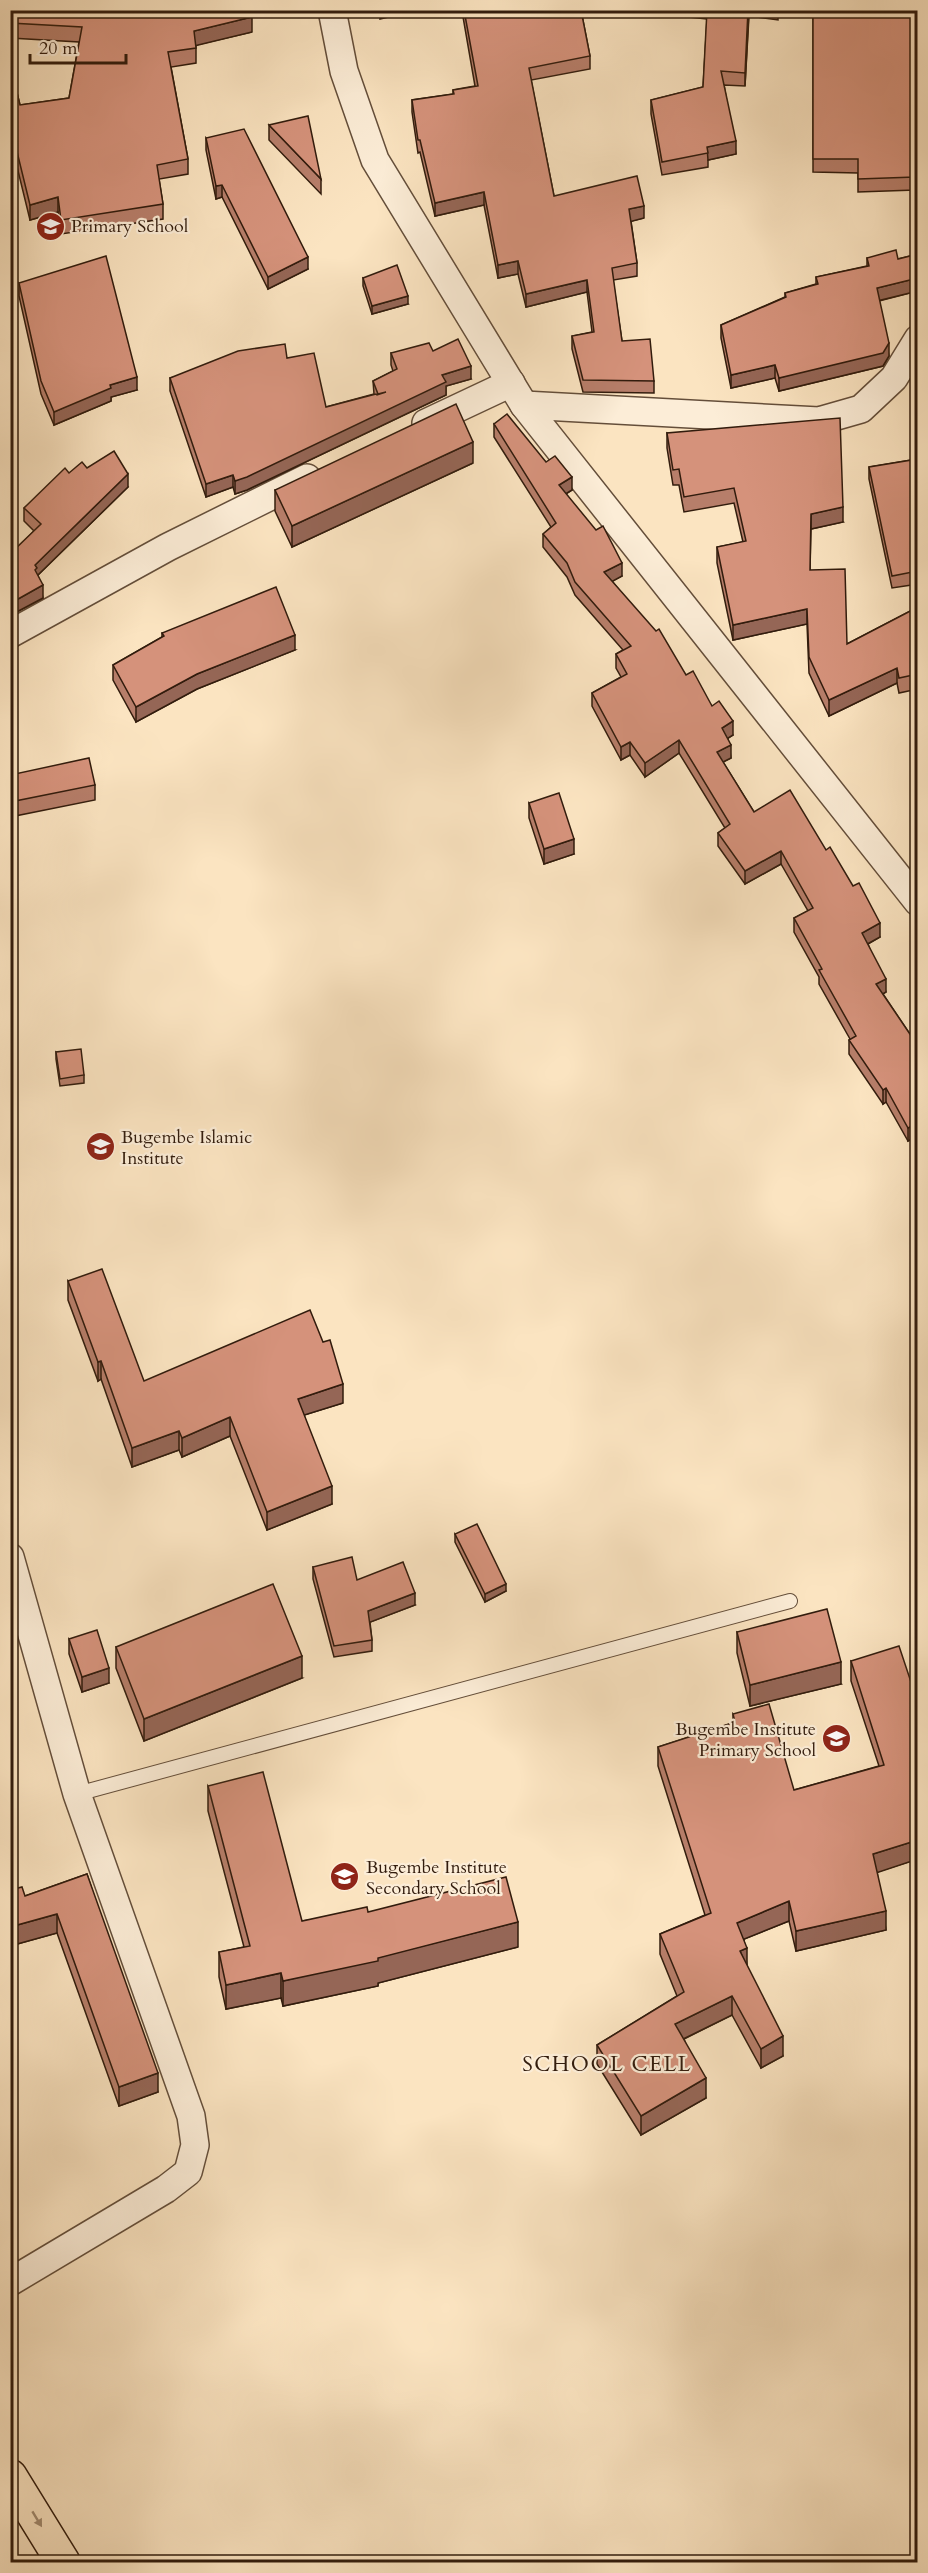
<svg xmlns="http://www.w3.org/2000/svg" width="928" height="2573" font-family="Cardo,serif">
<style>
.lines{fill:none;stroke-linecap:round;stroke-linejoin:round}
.service-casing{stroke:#644e3a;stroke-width:16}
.minor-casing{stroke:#644e3a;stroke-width:30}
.trunk-casing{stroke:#321c0d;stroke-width:36}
.service{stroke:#fcedd7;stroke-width:14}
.minor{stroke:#fcedd7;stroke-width:27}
.trunk{stroke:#fbe4c1;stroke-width:33}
.wall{fill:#b77e6a;stroke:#321c0d;stroke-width:1.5}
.shaded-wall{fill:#956656;stroke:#321c0d;stroke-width:1.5}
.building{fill:#d5927b;stroke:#321c0d;stroke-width:1.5}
.oneway{fill:#a18a70}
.labels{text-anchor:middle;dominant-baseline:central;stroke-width:4.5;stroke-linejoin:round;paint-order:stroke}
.poi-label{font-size:18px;fill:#321c0d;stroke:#fcedd7;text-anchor:start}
.quarter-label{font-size:21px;letter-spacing:1.5px;fill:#321c0d;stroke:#fcedd7}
</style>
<rect width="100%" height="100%" fill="#fbe4c1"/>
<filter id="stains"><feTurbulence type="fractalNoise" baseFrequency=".00333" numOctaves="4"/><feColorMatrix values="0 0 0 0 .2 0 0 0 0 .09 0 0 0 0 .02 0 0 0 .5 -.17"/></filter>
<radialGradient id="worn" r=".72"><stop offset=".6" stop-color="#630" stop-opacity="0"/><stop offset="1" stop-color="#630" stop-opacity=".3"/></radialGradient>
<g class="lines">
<defs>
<path id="service" d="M77 1794 790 1601"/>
<g id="minor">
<path d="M332 10 344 71 375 160 524 405 918 902"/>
<path d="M524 405 819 421 861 409 894 378 918 339"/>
<path d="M426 423 511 383"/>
<path d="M10 634 168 547 307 478"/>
<path d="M10 1557 77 1794 191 2116 195 2145 188 2172 166 2189 10 2282"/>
</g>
<path id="trunk" d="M10 2476 63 2562"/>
</defs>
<use href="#service" class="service-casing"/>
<use href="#minor" class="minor-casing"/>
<use href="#trunk" class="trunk-casing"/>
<use href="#service" class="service"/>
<use href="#minor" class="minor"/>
<use href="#trunk" class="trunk"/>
</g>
<g class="wall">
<path d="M10 10 252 32 196 45V63L171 67 188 159V174L159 179 163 204V219L61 234 58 212 30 220 10 138V64L20 105 69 98 79 42 10 38Z"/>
<path d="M463 10H581L590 56V69L531 80 554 196 644 218 631 221 637 263V276L613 280 622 341 654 381V393L583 392 572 349V336L592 332 587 292 526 307 518 274 498 278 484 205 435 216 420 152 418 153 412 112V100L453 94V90L475 86 463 17Z"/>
<path d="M625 10H778V20L749 16 745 86 724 85 736 154 708 160V167L662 175 651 114V100L703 87 707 19Z"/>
<path d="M813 10H918V126H913L915 190 858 192V173L813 172Z"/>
<path d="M269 125 321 179V194L269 140Z"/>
<path d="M206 138 308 269 268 289 222 197 216 199 206 150Z"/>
<path d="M918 254V291L879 301 889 356 883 366 779 391 775 378 731 388 721 338V325L785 297V293L816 284V277L867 266V258L898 259Z"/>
<path d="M363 278 408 304 372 314 363 286Z"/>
<path d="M19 283 137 390 111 397V401L54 425 41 394 19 296Z"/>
<path d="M433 351 471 379 446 386V395L247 490 235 494 233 487 206 497 170 391V378L287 358 326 407 374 394 373 381 393 371 391 365V353Z"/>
<path d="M494 424 546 462 572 490 566 494 622 576 612 581 686 675 712 706 733 735 728 738 731 758 723 762 754 812 826 850 880 937 868 944 886 992 883 994 918 1046V1136L908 1141 886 1102 883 1104 849 1054V1040L850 1039 819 984V977L794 932V918L808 911 781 864 745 884 718 846V833L725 828 679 753 645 777 630 755 621 760 592 706V693L621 677 616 668V654L623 650 575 595 567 577 543 547V534L551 527 494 437Z"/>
<path d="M667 433 843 522 811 529 810 570 847 644 918 607V689L899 693 897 683 829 716 809 673 807 624 733 640 717 563V547L743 542 734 503 684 512 679 485H673L667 448Z"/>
<path d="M918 459V584L892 588 869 479V467Z"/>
<path d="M473 463 292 547 275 511V490Z"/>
<path d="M87 468 128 487 38 575 43 598 11 615 10 554 34 531 24 521V508L69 473Z"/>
<path d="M162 633 295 650 197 689 136 722 113 680V665L162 637Z"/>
<path d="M10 775 95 785V800L10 817Z"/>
<path d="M529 803 574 854 544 864 529 818Z"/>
<path d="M56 1052 84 1075V1083L60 1086 56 1059Z"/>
<path d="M68 1281 144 1381 343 1403 304 1415 332 1504 267 1530 230 1436 182 1457 179 1450 132 1467 101 1379 98 1381 68 1300Z"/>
<path d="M455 1534 506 1591 485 1602 455 1542Z"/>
<path d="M313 1567 357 1580 415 1605 370 1622 372 1640V1651L334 1657 313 1579Z"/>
<path d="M737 1632 841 1684 750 1706 737 1653Z"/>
<path d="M69 1639 109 1683 82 1692 69 1654Z"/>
<path d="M116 1647 302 1678 144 1741 116 1668Z"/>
<path d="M851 1661 918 1703V1859L877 1872 886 1930 796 1951 789 1921 744 1939 747 1966 783 2056 761 2068 732 2015 684 2039 706 2098 641 2135 597 2064V2045L677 1996 660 1954V1934L705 1915 658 1766V1747L733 1723V1714L794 1790 879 1766 851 1681Z"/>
<path d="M208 1786 302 1921 368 1912 518 1947 378 1983V1986L283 2006 281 1998 226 2009 219 1977V1952L244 1947 208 1811Z"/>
<path d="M87 1874 158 2092 119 2106 57 1933 10 1946V1890L25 1896Z"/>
</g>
<g class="shaded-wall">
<path d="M380 10H418L380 19Z"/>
<path d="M748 10H749L745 86V73Z"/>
<path d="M252 17V32L194 46V31Z"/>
<path d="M736 141V154L708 160 707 147Z"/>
<path d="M222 185V197L216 199V186Z"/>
<path d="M484 192V205L435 216V203Z"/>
<path d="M58 197V212L30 220V205Z"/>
<path d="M644 206V218L629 222V209Z"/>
<path d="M308 257V269L268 289V277Z"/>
<path d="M518 261V274L498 278V265Z"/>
<path d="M918 278V291L877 301V288Z"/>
<path d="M587 280V292L526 307V294Z"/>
<path d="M408 296V304L372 314V306Z"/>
<path d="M889 343V356L883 366 779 391V378Z"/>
<path d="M775 365V378L731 388V375Z"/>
<path d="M471 366V379L446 386V395L247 490 235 494V481L442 375Z"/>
<path d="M137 377V390L111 397V401L54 425V412L110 385Z"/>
<path d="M473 442V463L292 547V526Z"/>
<path d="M128 474V487L37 576 35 583V565Z"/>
<path d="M233 475V487L206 497V484Z"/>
<path d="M572 477V490L559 498V485Z"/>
<path d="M843 507V522L811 529V514Z"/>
<path d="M622 563V576L604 586V572Z"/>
<path d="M43 585V598L11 615V603Z"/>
<path d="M807 609V624L733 640V625Z"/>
<path d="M295 635V650L197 689 136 722V707L197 674Z"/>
<path d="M897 668V683L829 716V700Z"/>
<path d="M733 721V735L722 742V728Z"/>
<path d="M679 740V753L645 777V763Z"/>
<path d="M630 742V755L621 760V747Z"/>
<path d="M731 745V758L717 765V752Z"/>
<path d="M574 839V854L544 864V849Z"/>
<path d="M781 851V864L745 884V871Z"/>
<path d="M880 923V937L862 947V933Z"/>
<path d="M886 979V992L876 998V984Z"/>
<path d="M886 1088V1102L883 1104V1090Z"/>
<path d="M918 1123V1136L908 1141V1128Z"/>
<path d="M101 1361V1379L98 1381V1362Z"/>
<path d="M343 1384V1403L298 1417V1399Z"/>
<path d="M230 1417V1436L182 1457V1438Z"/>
<path d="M179 1431V1450L132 1467V1448Z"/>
<path d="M332 1486V1504L267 1530V1512Z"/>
<path d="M506 1584V1591L485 1602V1594Z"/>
<path d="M415 1593V1605L368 1623V1611Z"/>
<path d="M302 1656V1678L144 1741V1719Z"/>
<path d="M841 1662V1684L750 1706V1685Z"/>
<path d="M109 1668V1683L82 1692V1677Z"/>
<path d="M918 1840V1859L873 1874V1854Z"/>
<path d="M789 1901V1921L737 1942V1923Z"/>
<path d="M886 1911V1930L796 1951V1931Z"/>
<path d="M57 1914V1933L10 1946V1927Z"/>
<path d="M518 1922V1947L378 1983V1986L283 2006V1981Z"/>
<path d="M747 1948V1968L740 1951Z"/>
<path d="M281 1973V1998L226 2009V1985Z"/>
<path d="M732 1996V2015L675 2043V2024Z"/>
<path d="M783 2036V2056L761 2068V2049Z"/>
<path d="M158 2073V2092L119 2106V2087Z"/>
<path d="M706 2078V2098L641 2135V2116Z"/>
</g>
<g class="building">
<path d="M10 10H251L252 17 194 31 196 48 168 52 188 159 157 165 163 204 61 220 58 197 30 205 10 123V64L20 105 69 98 82 27 10 23Z"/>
<path d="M464 10H581L590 56 529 68 554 196 637 176 644 206 629 209 637 263 612 268 622 341 650 339 654 381 583 380 572 336 594 332 587 280 526 294 518 261 498 265 484 192 435 203 420 140H418L412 100 454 94 453 90 478 86Z"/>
<path d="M707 10H748L745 73 721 71 736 141 707 147 708 153 662 162 651 100 703 87Z"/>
<path d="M813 10H918V113H913L915 177 858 179V159H813Z"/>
<path d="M308 116 321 179 269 125Z"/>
<path d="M244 129 308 257 268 277 222 185 216 186 206 138Z"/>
<path d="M896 250 898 259 918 254V278L877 288 889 343 883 353 779 378 775 365 731 375 721 325 786 297 785 293 818 284 816 277 869 266 867 258Z"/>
<path d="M106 256 137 377 110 385 111 388 54 412 41 381 19 283Z"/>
<path d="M397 265 408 296 372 306 363 278Z"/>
<path d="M458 339 471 366 442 375 446 382 247 477 235 481 233 475 206 484 170 378 238 351 285 344 287 358 314 353 326 407 376 394 377 395 386 392 378 394 373 381 397 369 391 353 429 343 433 351Z"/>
<path d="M456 404 473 442 292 526 275 490Z"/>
<path d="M507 414 546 462 555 456 572 477 559 485 596 530 603 526 622 563 604 572 656 631 659 629 686 675 693 671 712 706 719 701 733 721 722 728 731 745 717 752 754 812 790 790 826 850 830 847 853 886 859 883 880 923 862 933 886 979 876 984 918 1046V1123L908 1128 886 1088 883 1090 849 1040 856 1036 819 970 822 969 794 918 813 908 781 851 745 871 718 833 730 824 679 740 645 763 630 742 621 747 592 693 627 674 616 654 631 646 575 582 567 563 543 534 556 523 494 424Z"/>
<path d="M840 418 843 507 811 514 810 570 845 569 847 644 918 607V674L899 678 897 668 829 700 809 657 807 609 733 625 717 547 746 541 734 488 684 497 679 469 673 470 667 433Z"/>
<path d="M114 451 128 474 35 565 37 568 35 570 43 585 11 603 10 554 41 524 24 508 65 468 69 473 82 462 87 468Z"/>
<path d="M918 459V571L892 576 869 467Z"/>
<path d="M276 587 295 635 197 674 136 707 113 665 164 636 162 633Z"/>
<path d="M89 758 95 785 10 802V775Z"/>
<path d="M559 793 574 839 544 849 529 803Z"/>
<path d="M81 1049 84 1075 60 1079 56 1052Z"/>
<path d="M102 1269 144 1381 310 1310 323 1342 330 1340 343 1384 298 1399 332 1486 267 1512 230 1417 182 1438 179 1431 132 1448 101 1361 98 1362 68 1281Z"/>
<path d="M477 1524 506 1584 485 1594 455 1534Z"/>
<path d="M352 1557 357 1580 403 1562 415 1593 368 1611 372 1640 334 1646 313 1567Z"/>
<path d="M273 1584 302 1656 144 1719 116 1647Z"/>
<path d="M827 1609 841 1662 750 1685 737 1632Z"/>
<path d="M97 1630 109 1668 82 1677 69 1639Z"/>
<path d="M899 1646 918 1703V1840L873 1854 886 1911 796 1931 789 1901 737 1923 747 1948 740 1951 783 2036 761 2049 732 1996 675 2024 706 2078 641 2116 597 2045 684 1992 660 1934 711 1913 658 1747 735 1722 733 1714 769 1704 794 1790 884 1765 851 1661Z"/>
<path d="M263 1772 302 1921 367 1907 368 1912 506 1877 518 1922 378 1958V1961L283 1981 281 1973 226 1985 219 1952 250 1946 208 1786Z"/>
<path d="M87 1874 158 2073 119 2087 57 1914 10 1927V1890L22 1887 25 1896Z"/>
</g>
<defs><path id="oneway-solid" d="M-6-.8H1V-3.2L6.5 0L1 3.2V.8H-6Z" transform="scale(1.5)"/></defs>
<use class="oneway" href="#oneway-solid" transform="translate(37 2519) rotate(59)"/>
<defs>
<symbol id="school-disc" viewBox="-11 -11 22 22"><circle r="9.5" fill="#8f2418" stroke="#fcedd7"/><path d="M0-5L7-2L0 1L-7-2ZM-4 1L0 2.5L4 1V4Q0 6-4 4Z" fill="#fff"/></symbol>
</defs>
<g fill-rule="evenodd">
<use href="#school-disc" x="34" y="210" width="33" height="33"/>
<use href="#school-disc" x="84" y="1130" width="33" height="33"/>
<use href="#school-disc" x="820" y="1722" width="33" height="33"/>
<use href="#school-disc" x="328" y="1860" width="33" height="33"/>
</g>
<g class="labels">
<g class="poi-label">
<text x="71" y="226">Primary School</text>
<text x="121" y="1137">Bugembe Islamic<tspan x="121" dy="21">Institute</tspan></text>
<text x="816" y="1729" text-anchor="end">Bugembe Institute<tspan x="816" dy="21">Primary School</tspan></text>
<text x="366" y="1867">Bugembe Institute<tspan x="366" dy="21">Secondary School</tspan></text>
</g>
<g class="quarter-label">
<text x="607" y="2064">SCHOOL CELL</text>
</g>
</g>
<rect width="928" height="2573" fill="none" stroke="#fbe4c1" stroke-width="36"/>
<rect x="12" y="12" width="904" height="2549" fill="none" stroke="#321c0d" stroke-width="3"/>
<rect x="18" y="18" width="892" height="2537" fill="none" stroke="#321c0d" stroke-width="1.5"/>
<path d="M30 54v9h96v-9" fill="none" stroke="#321c0d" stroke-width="3"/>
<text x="39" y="54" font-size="18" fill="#321c0d" stroke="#fcedd7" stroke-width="4.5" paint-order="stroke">20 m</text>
<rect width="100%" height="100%" filter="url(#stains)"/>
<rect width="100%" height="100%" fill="url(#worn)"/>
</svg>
